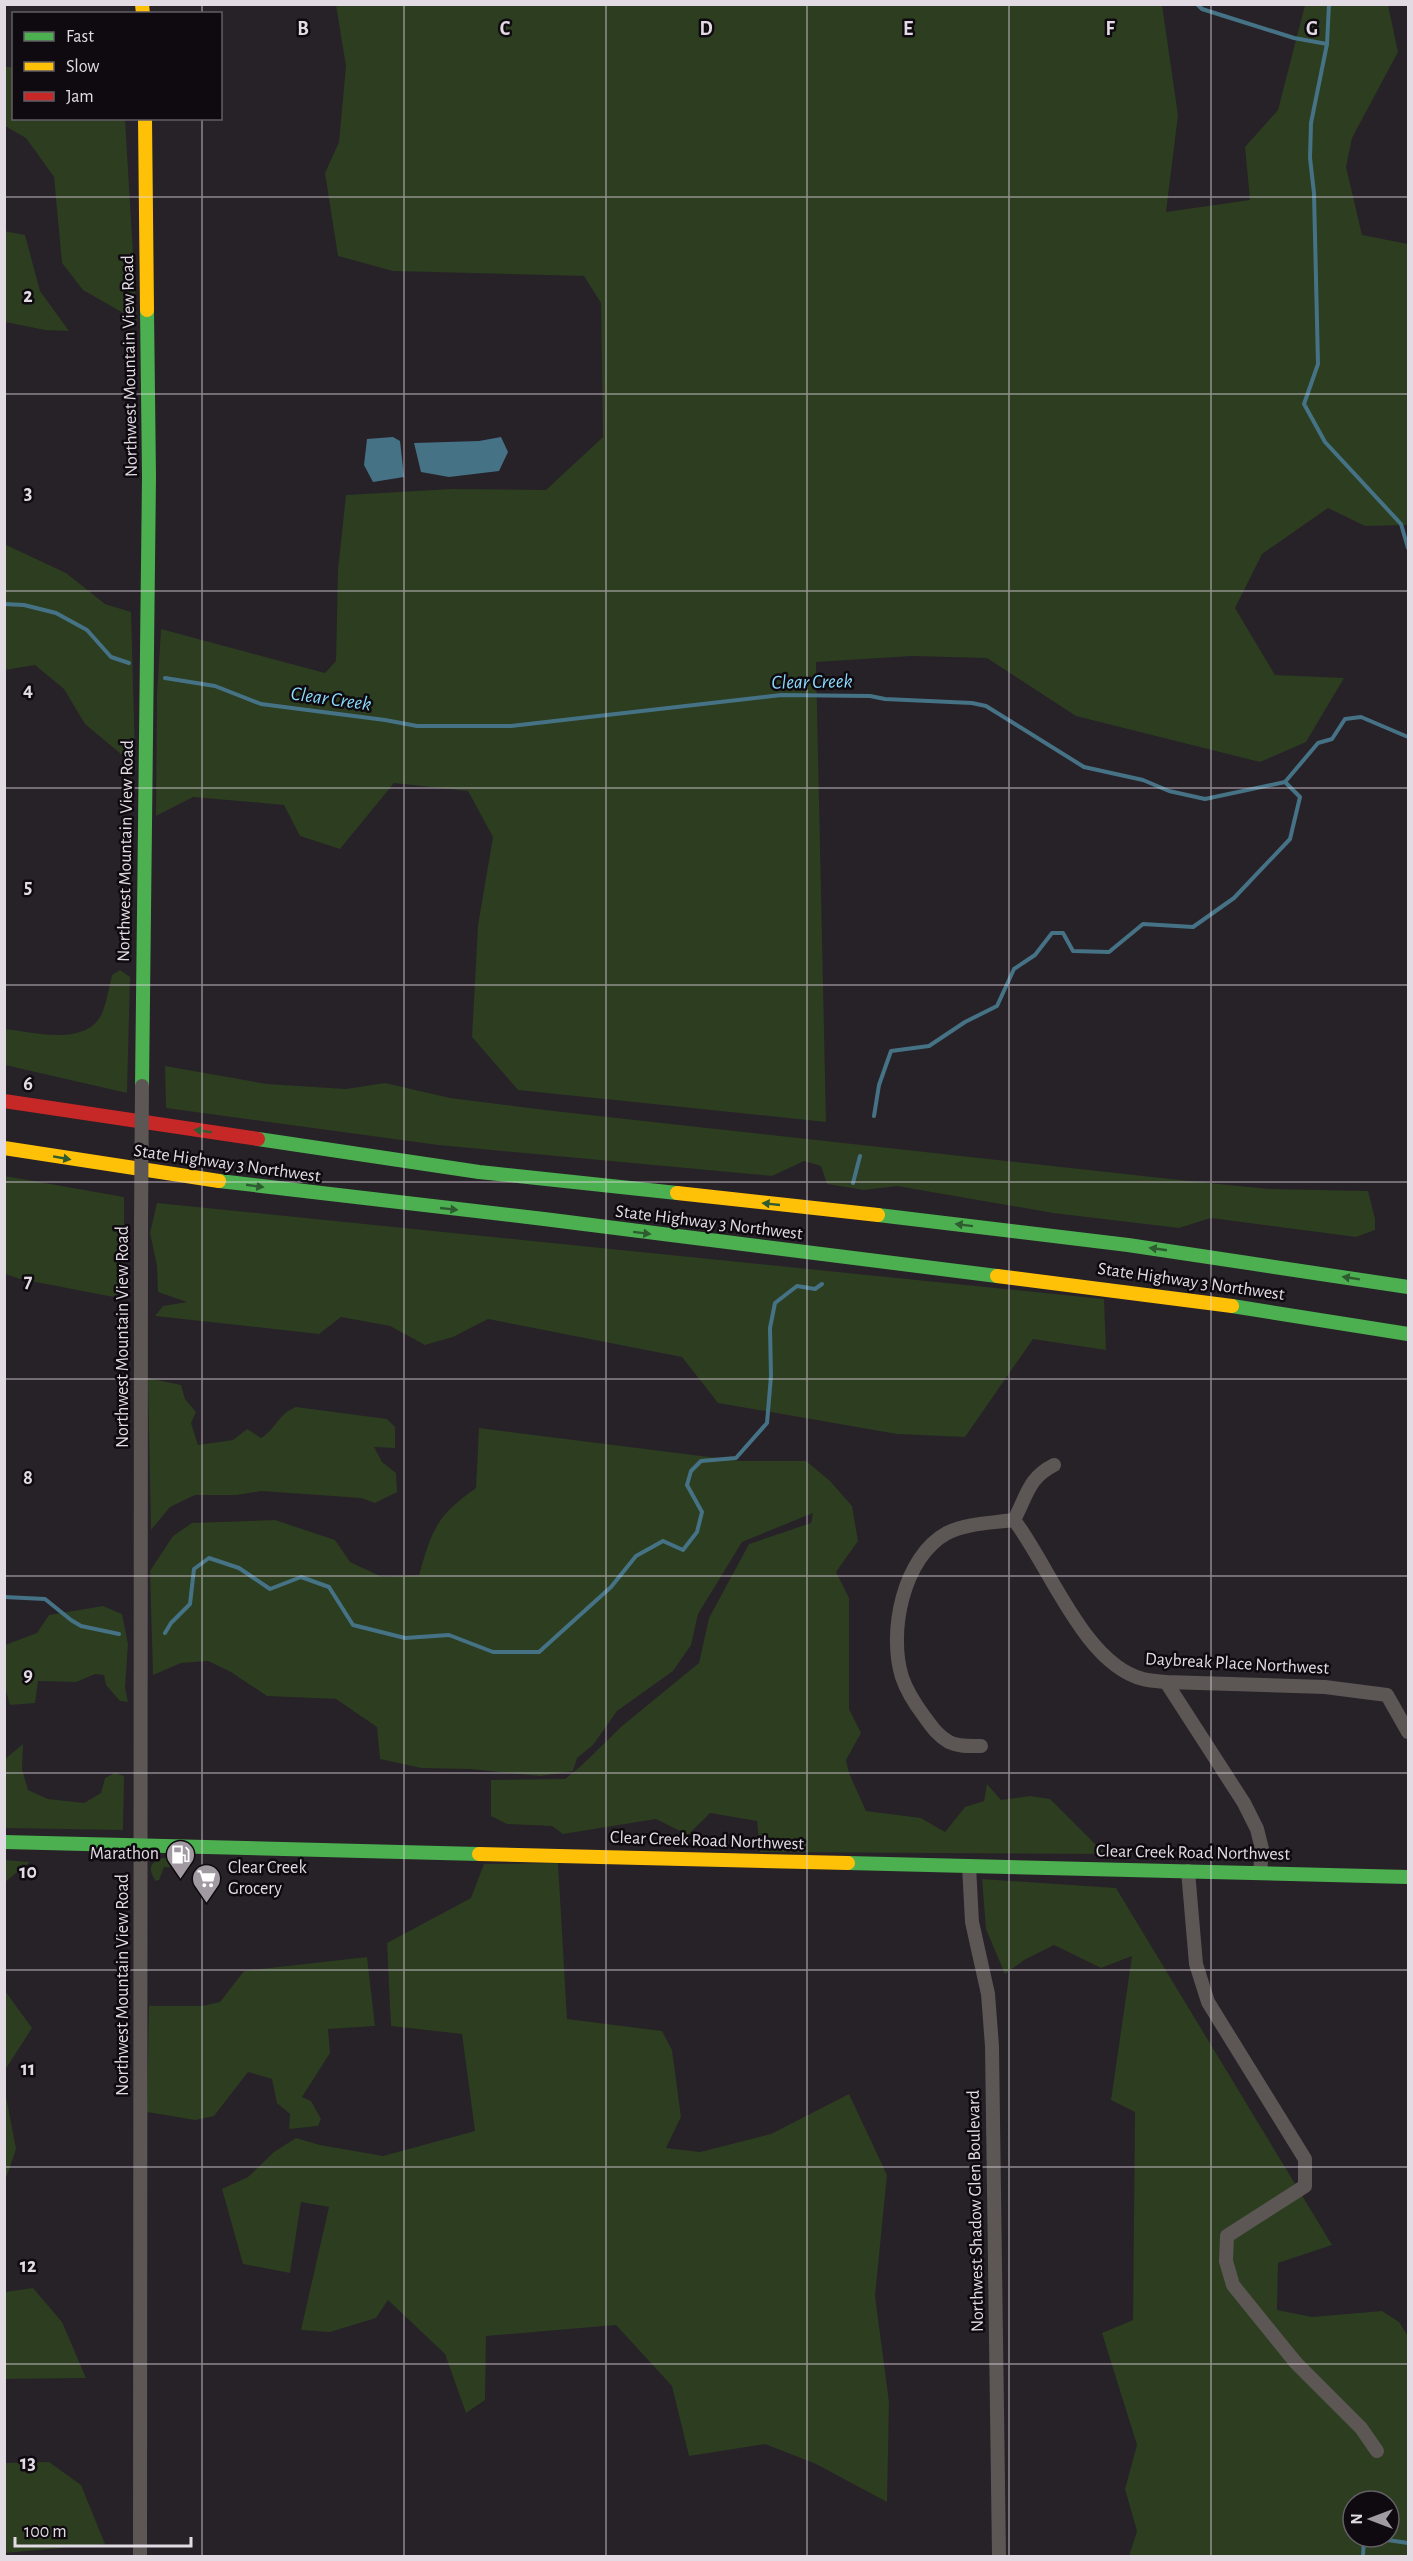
<svg xmlns="http://www.w3.org/2000/svg" width="1413" height="2561" font-family="'Alegreya Sans',sans-serif">
<style>
.green{fill:#2c3d20;fill-rule:evenodd}
.water{fill:#467286}
.lines{fill:none;stroke-linecap:round;stroke-linejoin:round}
.stream{stroke:#467286;stroke-width:4}
.street{stroke:#5c5654;stroke-width:14}
.fast{stroke:#4caf50;stroke-width:14}
.slow{stroke:#ffc107;stroke-width:14}
.jam{stroke:#c62828;stroke-width:14}
.street-bridge{stroke:#5c5654;stroke-width:14}
.oneway{fill:#2e5c30}
.grid{fill:none;stroke:#e2dbe3;stroke-width:1.5;stroke-opacity:0.55}
.labels{text-anchor:middle;dominant-baseline:central;stroke-width:5;stroke-linejoin:round;paint-order:stroke}
.street-label{font-size:18px;fill:#e2dbe3;stroke:#0f0a10}
.poi-label{font-size:18px;fill:#e2dbe3;stroke:#0f0a10;text-anchor:end}
.water-label{font-size:20px;font-style:italic;fill:#8adbfd;stroke:#0f0a10}
.grid-label{font-size:20px;text-anchor:middle;font-weight:bold;fill:#e2dbe3;stroke:#0f0a10;stroke-width:5;stroke-linejoin:round;paint-order:stroke}
</style>
<rect width="100%" height="100%" fill="#272128"/>
<g class="green">
<path d="M336 5H1162L1178 115 1166 212 1250 200 1245 147 1278 110 1305 5H1388L1398 52 1352 138 1346 167 1362 235 1408 244V525L1365 526 1328 508 1262 554 1235 608 1275 675 1344 678 1306 742 1260 762 1076 716 987 658 912 656 816 662 826 1122 518 1090 472 1037 478 925 493 837 468 791 394 783 340 849 300 836 284 805 193 797 156 816 157 694 161 629 325 673 336 661 338 570 346 495 452 489 546 490 603 437 601 303 584 276 393 271 338 256 325 173 339 142 346 66Z"/>
<path d="M5 67H13L14 118 125 119 137 321 83 290 62 263 54 177 26 138 5 126Z"/>
<path d="M4 231 25 235 40 291 69 331 45 330 5 322Z"/>
<path d="M4 544 66 573 105 604 131 612 135 756 121 754 85 724 64 689 35 665 5 670Z"/>
<path d="M120 970 130 977 127 1093 5 1065V1029C33 1032 89 1048 103 1011 107 1000 109 987 112 975Z"/>
<path d="M165 1066 267 1084 346 1089 385 1083 450 1098 545 1110 1189 1181 1269 1189 1368 1191 1375 1219V1230L1356 1237 1211 1218 1179 1228 1053 1213 897 1186 864 1190 827 1184 821 1166 804 1161 772 1176 438 1145 166 1108Z"/>
<path d="M5 1176 124 1197V1299L20 1279 5 1274Z"/>
<path d="M157 1203 1104 1299 1106 1350 1033 1339 965 1437 897 1434 718 1403 682 1357 488 1319 453 1337 425 1345 390 1326 341 1317 319 1334 155 1316 163 1306 187 1302 158 1292 157 1266 150 1233Z"/>
<path d="M148 1378 181 1385 185 1399 196 1412 191 1423 198 1445 233 1440 247 1429 261 1438C276 1429 279 1413 296 1407L387 1419 395 1427V1448L374 1447 382 1462 396 1473 397 1492 375 1503 361 1498 261 1491 237 1495H195L170 1507 151 1530Z"/>
<path d="M479 1428 741 1461H806L830 1481 852 1506 858 1541 836 1572 849 1598V1709L861 1733 846 1760 849 1773 866 1811 921 1818 945 1832 965 1807 984 1801 987 1784 1001 1800 1030 1796 1050 1799 1105 1854 760 1852 757 1821 710 1813 688 1835 656 1819 563 1834 552 1826 507 1824 491 1816V1780L565 1779 581 1766 622 1726 699 1663 709 1618 749 1544 811 1523 813 1513 742 1542 698 1614 691 1645 673 1671 617 1711 593 1745 577 1758 573 1771 540 1776 470 1769 421 1768 380 1759 377 1727 336 1699 267 1696 231 1672 208 1661 181 1663 153 1675 150 1571 173 1536 192 1523 275 1520 335 1540 350 1562 382 1577 419 1575C432 1530 436 1516 476 1488Z"/>
<path d="M103 1606 122 1614 128 1644 125 1688 128 1702 120 1701 106 1685 104 1675 95 1674 76 1682 38 1681 35 1703 10 1705 5 1688V1645L37 1633 49 1615Z"/>
<path d="M23 1744 22 1769 28 1790 48 1799 84 1803 101 1793 105 1778 115 1773 124 1776 123 1830 5 1828V1759Z"/>
<path d="M162 1858 185 1859 191 1868 164 1867 159 1880 156 1881C148 1870 149 1863 162 1858Z"/>
<path d="M5 1860 30 1862 5 1882Z"/>
<path d="M558 1863 567 2019 662 2031 672 2050 681 2117 666 2148 700 2152 771 2134 849 2094 887 2175 875 2296 889 2402 887 2502 816 2464 765 2444 689 2456 672 2386 616 2325 486 2336 485 2400 466 2413 445 2354 388 2300 376 2318 330 2332 301 2330 329 2207 301 2202 290 2273 243 2264 222 2189 248 2177 274 2152 296 2138 320 2145 383 2156 475 2131 462 2034 391 2026 387 1943 471 1898 484 1864Z"/>
<path d="M982 1879 1116 1888 1332 2245 1278 2263 1277 2310 1312 2317 1382 2311 1399 2322 1408 2336V2556H1129L1137 2531 1125 2489 1137 2445 1102 2333 1133 2320 1135 2112 1111 2100 1132 1956 1101 1968 1054 1945 1024 1960 1005 1974 986 1929ZM1353 2501H1389V2537H1353Z"/>
<path d="M367 1957 375 2026 328 2029 330 2053 302 2097 311 2101 321 2119 318 2126 289 2129 290 2114 277 2103 272 2079 248 2072 214 2116 195 2120 147 2112 149 2006H202L220 2002 244 1971Z"/>
<path d="M5 1991 32 2028 5 2070Z"/>
<path d="M5 2091 16 2149 5 2181H4Z"/>
<path d="M33 2288 62 2322 86 2378 5 2379V2292Z"/>
<path d="M49 2462 81 2485 105 2544 5 2553V2463Z"/>
</g>
<g class="water">
<path d="M393 437 400 441 404 477 373 482 364 465 367 439Z"/>
<path d="M501 437 508 452 499 471 449 477 421 472 414 443 479 441Z"/>
</g>
<g class="lines">
<g class="stream">
<path d="M1197 4 1202 9 1294 38 1327 44"/>
<path d="M1329 4 1327 44 1311 123 1310 158 1314 193 1318 364 1304 404 1325 442 1401 524 1408 548"/>
<path d="M4 604 24 605 56 613 87 630 111 657 129 663"/>
<path d="M165 678 215 686 261 704 385 720 417 726H511L781 695 870 696 885 699 972 703 986 706 1084 767 1143 780 1169 791 1205 799 1285 782 1318 743 1332 739 1345 719 1361 717 1408 737"/>
<path d="M874 1116 879 1085 891 1051 929 1046 965 1022 997 1006 1014 969 1035 955 1052 933H1063L1073 951 1109 952 1143 924 1193 927 1234 898 1290 839 1300 797 1285 782"/>
<path d="M853 1183 860 1156"/>
<path d="M4 1597 45 1599 71 1620 81 1626 119 1634"/>
<path d="M165 1633 171 1623 190 1604 194 1569 209 1558 239 1568 270 1589 301 1577 329 1587 353 1625 405 1638 449 1635 493 1652H539L611 1587 636 1556 663 1541 683 1550 697 1532 702 1512 687 1485 691 1471 701 1461 736 1458 767 1423 771 1376 770 1328 775 1303 797 1286 815 1289 822 1284"/>
<path d="M1367 2537 1408 2543"/>
<path d="M1363 2556 1364 2537"/>
</g>
<g class="street">
<path d="M1014 1520C1049 1565 1084 1664 1143 1679 1150 1681 1158 1681 1166 1682L1325 1687 1387 1695 1408 1732"/>
<path d="M1014 1520C1027 1496 1028 1478 1054 1465"/>
<path d="M1166 1682 1244 1803 1257 1829 1262 1849 1260 1873"/>
<path d="M981 1746C971 1746 959 1747 949 1742 938 1736 932 1727 924 1716 915 1704 907 1692 902 1677 888 1632 903 1557 947 1533 966 1523 993 1523 1014 1520"/>
<path d="M969 1866 972 1922 988 1994 992 2046 999 2556"/>
<path d="M1188 1871 1196 1964 1208 2002 1305 2159V2186L1227 2236 1226 2261 1233 2285 1296 2363 1361 2428 1377 2451"/>
<path d="M140 2556 141 1225"/>
</g>
<g class="fast">
<path d="M142 1086 149 477 147 310"/>
<path d="M258 1139 479 1172 677 1193"/>
<path d="M219 1181 544 1219 997 1276"/>
<path d="M878 1215 1128 1245 1408 1287"/>
<path d="M1232 1306 1408 1334"/>
<path d="M4 1842 479 1854"/>
<path d="M848 1863 1408 1877"/>
</g>
<g class="slow">
<path d="M142 4 143 14"/>
<path d="M145 118 147 310"/>
<path d="M4 1148 219 1181"/>
<path d="M677 1193 878 1215"/>
<path d="M997 1276 1232 1306"/>
<path d="M479 1854 848 1863"/>
</g>
<path class="jam" d="M4 1101 258 1139"/>
<path class="street-bridge" d="M141 1225 142 1086"/>
</g>
<defs><path id="oneway-solid" d="M-6-.8H1V-3.2L6.5 0L1 3.2V.8H-6Z" transform="scale(1.5)"/></defs>
<g class="oneway">
<use href="#oneway-solid" transform="translate(203 1131) rotate(-171)"/>
<use href="#oneway-solid" transform="translate(62 1158) rotate(10)"/>
<use href="#oneway-solid" transform="translate(255 1186) rotate(8)"/>
<use href="#oneway-solid" transform="translate(771 1204) rotate(-174)"/>
<use href="#oneway-solid" transform="translate(449 1209) rotate(6)"/>
<use href="#oneway-solid" transform="translate(964 1225) rotate(-173)"/>
<use href="#oneway-solid" transform="translate(642 1233) rotate(7)"/>
<use href="#oneway-solid" transform="translate(1158 1249) rotate(-172)"/>
<use href="#oneway-solid" transform="translate(1351 1278) rotate(-171)"/>
</g>
<path class="grid" d="M202 4V14M404 4V2556M606 4V2556M807 4V2556M1009 4V2556M1211 4V2556M202 118V2556M4 197H1408M4 394H1408M4 591H1408M4 788H1408M4 985H1408M4 1182H1408M4 1379H1408M4 1576H1408M4 1773H1408M4 1970H1408M4 2167H1408M4 2364H1408"/>
<defs>
<symbol id="fuel-pin" viewBox="-11 -11 22 30"><path d="M0 17L-7.5 6A9.5 9.5 0 1 1 7.5 6Z" fill="#a19aa2" stroke="#0f0a10"/><path d="M-5.5-6h7V0h2V4h1.3V-2.5L3-4.5l.8-.8L6-3V5H2.5V1h-1V6h-7ZM-4.2-4.7v3.2H.2V-4.7Z" fill="#fff"/></symbol>
<symbol id="supermarket-pin" viewBox="-11 -11 22 30"><path d="M0 17L-7.5 6A9.5 9.5 0 1 1 7.5 6Z" fill="#a19aa2" stroke="#0f0a10"/><path d="M-6-5.5h2.5l.6 2H6L4.5 2H-2.5L-4.4-4H-6ZM-1.5 3.2a1.3 1.3 0 1 0 .1 0ZM3 3.2a1.3 1.3 0 1 0 .1 0Z" fill="#fff"/></symbol>
</defs>
<g fill-rule="evenodd">
<use href="#fuel-pin" x="164" y="1838" width="33" height="45"/>
<use href="#supermarket-pin" x="190" y="1862" width="33" height="45"/>
</g>
<g class="labels">
<g class="street-label">
<text transform="translate(130 366) rotate(-91)">Northwest Mountain View Road</text>
<text transform="translate(126 851) rotate(-89)">Northwest Mountain View Road</text>
<text transform="translate(227 1164) rotate(8)">State Highway 3 Northwest</text>
<text transform="translate(709 1223) rotate(7)">State Highway 3 Northwest</text>
<text transform="translate(1191 1282) rotate(8)">State Highway 3 Northwest</text>
<text transform="translate(123 1337) rotate(-90)">Northwest Mountain View Road</text>
<text transform="translate(1237 1664) rotate(3)">Daybreak Place Northwest</text>
<text transform="translate(707 1841) rotate(2)">Clear Creek Road Northwest</text>
<text transform="translate(1193 1853) rotate(1)">Clear Creek Road Northwest</text>
<text transform="translate(123 1985) rotate(-90)">Northwest Mountain View Road</text>
<text transform="translate(976 2211) rotate(-91)">Northwest Shadow Glen Boulevard</text>
</g>
<g class="poi-label">
<text x="159" y="1854">Marathon</text>
<text x="228" y="1868" text-anchor="start">Clear Creek<tspan x="228" dy="21">Grocery</tspan></text>
</g>
<g class="water-label">
<text transform="translate(812 682) rotate(-1)">Clear Creek</text>
<text transform="translate(331 699) rotate(8)">Clear Creek</text>
</g>
</g>
<g class="grid-label">
<text x="303" y="35">B</text>
<text x="505" y="35">C</text>
<text x="706" y="35">D</text>
<text x="908" y="35">E</text>
<text x="1110" y="35">F</text>
<text x="1312" y="35">G</text>
<text x="28" y="302">2</text>
<text x="28" y="499">3</text>
<text x="28" y="696">4</text>
<text x="28" y="893">5</text>
<text x="28" y="1090">6</text>
<text x="28" y="1287">7</text>
<text x="28" y="1484">8</text>
<text x="28" y="1681">9</text>
<text x="28" y="1878">10</text>
<text x="28" y="2075">11</text>
<text x="28" y="2272">12</text>
<text x="28" y="2469">13</text>
</g>
<rect width="1413" height="2561" fill="none" stroke="#e2dbe3" stroke-width="12"/>
<rect x="12" y="12" width="210" height="108" fill="#0f0a10" stroke="#635e64" stroke-width="1.5"/>
<rect x="24" y="32" width="30" height="9" fill="#4caf50" stroke="#635e64" stroke-width="1.5"/>
<text x="66" y="42" font-size="18" fill="#e2dbe3">Fast</text>
<rect x="24" y="62" width="30" height="9" fill="#ffc107" stroke="#635e64" stroke-width="1.5"/>
<text x="66" y="72" font-size="18" fill="#e2dbe3">Slow</text>
<rect x="24" y="92" width="30" height="9" fill="#c62828" stroke="#635e64" stroke-width="1.5"/>
<text x="66" y="102" font-size="18" fill="#e2dbe3">Jam</text>
<g transform="translate(1371 2519) rotate(270)"><circle r="28" fill="#0f0a10" stroke="#635e64" stroke-width="1.5"/>
<path d="M0-4.5L10 22L0 15L-10 22Z" fill="#a19aa2"/>
<text y="-9" font-size="16" font-weight="bold" text-anchor="middle" fill="#e2dbe3">N</text>
</g>
<path d="M15 2537v9h176v-9" fill="none" stroke="#e2dbe3" stroke-width="3"/>
<text x="24" y="2537" font-size="18" fill="#e2dbe3" stroke="#0f0a10" stroke-width="4.5" paint-order="stroke">100 m</text>
</svg>
